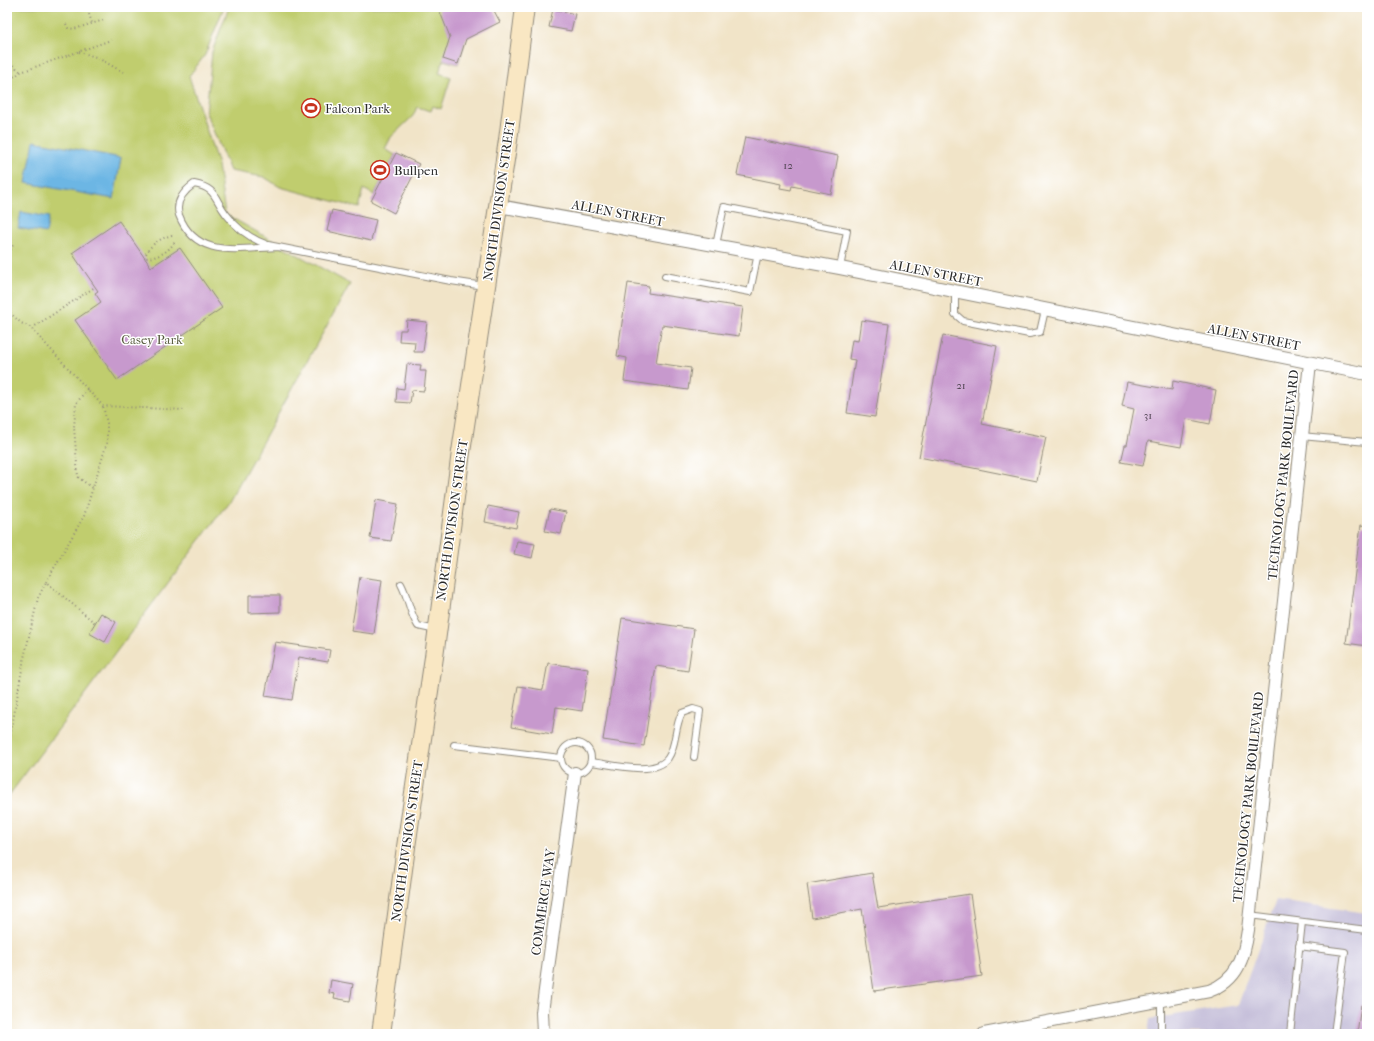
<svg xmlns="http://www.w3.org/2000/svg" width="1374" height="1041" font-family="'IM FELL French Canon',serif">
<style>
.industrial{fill:#c6c0da}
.green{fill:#c0cd6e;stroke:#767c4c}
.water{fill:#6cb6e4;stroke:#4c7088}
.building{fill:#c799cd}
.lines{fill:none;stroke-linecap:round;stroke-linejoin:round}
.lane-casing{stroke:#8e887a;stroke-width:8}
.street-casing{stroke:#8e887a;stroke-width:14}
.secondary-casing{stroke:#8e887a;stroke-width:20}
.path{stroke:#8e887a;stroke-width:2;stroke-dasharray:1 3;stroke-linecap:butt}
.lane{stroke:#fff;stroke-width:6}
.street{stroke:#fff;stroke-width:12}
.secondary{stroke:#f9e7c3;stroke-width:18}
.labels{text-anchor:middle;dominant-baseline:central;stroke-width:3;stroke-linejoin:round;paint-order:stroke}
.number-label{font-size:11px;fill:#524654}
.poi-label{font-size:13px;fill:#2b2b2b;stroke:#fff;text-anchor:start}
.street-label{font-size:13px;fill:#2b2b2b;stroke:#fff}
.park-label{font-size:13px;fill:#585c3f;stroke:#fff}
</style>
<rect width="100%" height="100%" fill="#fff"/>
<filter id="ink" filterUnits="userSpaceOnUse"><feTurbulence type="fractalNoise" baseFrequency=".025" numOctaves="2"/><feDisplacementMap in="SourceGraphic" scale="8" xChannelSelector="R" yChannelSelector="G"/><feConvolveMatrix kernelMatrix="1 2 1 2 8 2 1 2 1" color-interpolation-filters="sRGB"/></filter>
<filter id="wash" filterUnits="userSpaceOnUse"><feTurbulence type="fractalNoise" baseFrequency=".012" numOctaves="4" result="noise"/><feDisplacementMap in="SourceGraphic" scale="16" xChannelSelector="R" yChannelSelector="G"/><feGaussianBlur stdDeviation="0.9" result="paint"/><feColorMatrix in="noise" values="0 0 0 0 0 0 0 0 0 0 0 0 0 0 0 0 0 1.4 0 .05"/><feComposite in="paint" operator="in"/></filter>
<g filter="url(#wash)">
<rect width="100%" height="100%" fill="#f1e4c8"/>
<path class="industrial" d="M1276 900 1367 913V1034H1148L1150 1019 1238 1005Z"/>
<g class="green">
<path d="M7 7H224L205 55 189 76 218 165 225 214 350 284 230 500 7 798Z"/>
<path d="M229 7H454L467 35 458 64 443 60 439 73 451 77 441 109 433 106 431 111 417 107 413 116 391 137 385 149 395 155 374 195 364 189 359 208 280 187 264 177 230 171 206 113 212 52Z"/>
</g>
<g class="water">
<path d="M34 141 121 158 114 199 26 183Z"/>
<path d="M21 212 49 217 46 233 18 228Z"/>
</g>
<g id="blocks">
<g class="building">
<path d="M438 7H492L500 22 466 39 458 64 443 59 450 37Z"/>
<path d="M553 9 575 14 571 31 549 27Z"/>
<path d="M745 137 838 156 831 194 792 186 791 190 780 188 781 184 737 175Z"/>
<path d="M396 153 419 164 394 213 371 201Z"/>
<path d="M332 210 376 220 371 241 327 231Z"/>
<path d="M119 221 151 267 180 248 222 308 117 380 75 320 101 302 95 293 98 291 72 253Z"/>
<path d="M628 283 649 286 648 293 743 307 739 336 662 325 656 363 691 368 688 390 624 381 627 358 617 356Z"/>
<path d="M407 320 427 322 423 352H414L415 342 399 341 400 330H406Z"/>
<path d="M861 320 889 324 875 417 847 413 855 360 849 359 852 340 858 341Z"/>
<path d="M943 335 997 346 982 424 1046 437 1037 481 919 457Z"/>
<path d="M407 364 421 365 420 371H426L424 391 412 390 410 403 396 402 397 388 404 389Z"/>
<path d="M1173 381 1216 390 1210 424 1186 419 1181 447 1148 441 1143 466 1121 462 1125 445H1127L1134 409 1122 406 1127 382 1172 390Z"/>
<path d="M376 500 398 504 391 541 370 538Z"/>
<path d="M488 506 519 512 516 528 485 522Z"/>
<path d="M550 509 566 512 561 534 545 531Z"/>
<path d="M1361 525 1367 526V646L1346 643Z"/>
<path d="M517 541 535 544 532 558 514 554Z"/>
<path d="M360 577 382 580 374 634 351 631Z"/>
<path d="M249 595H280V612L249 613Z"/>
<path d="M101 613 116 622 105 642 89 633Z"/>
<path d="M622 618 694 629 688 671 656 666 644 746 603 740Z"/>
<path d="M275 642 330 650 328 662 299 657 292 700 265 696Z"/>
<path d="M548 663 588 669 582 711 556 707 552 734 511 727 518 686 543 690Z"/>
<path d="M872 873 878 908 970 894 982 976 874 991 862 909 812 918 807 884Z"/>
<path d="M331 980 353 984 350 1001 334 998 335 994 329 993Z"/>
<path d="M1361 1005H1367V1034H1357Z"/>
</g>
</g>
</g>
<g filter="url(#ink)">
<use href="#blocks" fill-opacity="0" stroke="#8e887a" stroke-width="1"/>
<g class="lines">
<defs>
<g id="lane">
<path d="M716 245 724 207 847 231 840 268"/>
<path d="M278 247C240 248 196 260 179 215 175 202 184 191 194 184 217 188 214 199 226 214 237 229 251 239 268 245L451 281 484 286"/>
<path d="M665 276 750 292 758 253"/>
<path d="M955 291V314L963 321 1029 334 1040 332 1045 310"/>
<path d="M1301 436 1367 442"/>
<path d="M401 584C409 599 409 612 418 626L436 630"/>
<circle cx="576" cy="758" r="15"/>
<path d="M454 745 561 758"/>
<path d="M591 762C610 764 655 777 668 758 677 745 674 727 682 713L693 709 700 711 694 757"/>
<path d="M1249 915 1367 930"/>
<path d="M1299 946 1345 952 1334 1034"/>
<path d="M1161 1034V1001"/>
<path d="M1290 1034 1302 922"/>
</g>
<g id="street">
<path d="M499 206 840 268 1367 374"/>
<path d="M543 1034 542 1012 575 773"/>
<path d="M984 1034 1209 991C1238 980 1244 958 1248 930L1310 363"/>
</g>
<path id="secondary" d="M381 1034 406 847 434 657 461 452 508 140 525 7"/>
</defs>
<use href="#lane" class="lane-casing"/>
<use href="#street" class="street-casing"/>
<use href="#secondary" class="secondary-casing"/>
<g class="path">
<path d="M89 14 92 23"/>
<path d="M66 24 68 28 74 29 104 20"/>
<path d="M79 52 96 57 123 72"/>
<path d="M7 60 21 72"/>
<path d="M7 81 21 72 111 40"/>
<path d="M172 235C159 239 149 245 144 258 158 258 169 252 176 240"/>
<path d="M7 257 14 243"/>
<path d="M7 310 21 323 30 327 103 406 185 410"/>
<path d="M32 328 95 287"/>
<path d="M87 389 76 404 74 427 78 477 92 488"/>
<path d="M46 582 84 516 107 443V423L103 406"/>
<path d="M7 755 24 658 38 598 46 582 95 623"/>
</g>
<use href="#lane" class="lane"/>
<use href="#street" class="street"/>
<use href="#secondary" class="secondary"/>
</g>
</g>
<defs>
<symbol id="stadium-ring" viewBox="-11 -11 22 22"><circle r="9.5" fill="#fff" stroke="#c8321e" stroke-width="1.5"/><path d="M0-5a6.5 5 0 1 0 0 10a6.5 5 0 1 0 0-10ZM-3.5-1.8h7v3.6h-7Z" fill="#c8321e"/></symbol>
</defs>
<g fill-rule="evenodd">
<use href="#stadium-ring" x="300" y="97" width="22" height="22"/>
<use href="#stadium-ring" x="369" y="159" width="22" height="22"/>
</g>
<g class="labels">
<g class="number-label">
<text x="788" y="165">12</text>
<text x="961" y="385">21</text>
<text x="1148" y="415">31</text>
</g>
<g class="poi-label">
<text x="325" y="108">Falcon Park</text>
<text x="394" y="170">Bullpen</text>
</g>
<g class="street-label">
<text transform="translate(499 200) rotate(-82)">NORTH DIVISION STREET</text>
<text transform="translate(618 213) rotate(11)">ALLEN STREET</text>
<text transform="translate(936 273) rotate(11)">ALLEN STREET</text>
<text transform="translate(1254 337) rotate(11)">ALLEN STREET</text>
<text transform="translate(1283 475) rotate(-84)">TECHNOLOGY PARK BOULEVARD</text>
<text transform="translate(452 520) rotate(-82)">NORTH DIVISION STREET</text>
<text transform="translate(1248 797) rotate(-84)">TECHNOLOGY PARK BOULEVARD</text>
<text transform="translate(407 841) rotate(-82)">NORTH DIVISION STREET</text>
<text transform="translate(543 902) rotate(-82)">COMMERCE WAY</text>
</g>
<g class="park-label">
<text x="152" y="339">Casey Park</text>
</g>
</g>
<rect width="1374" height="1041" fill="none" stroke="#fff" stroke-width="24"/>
</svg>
